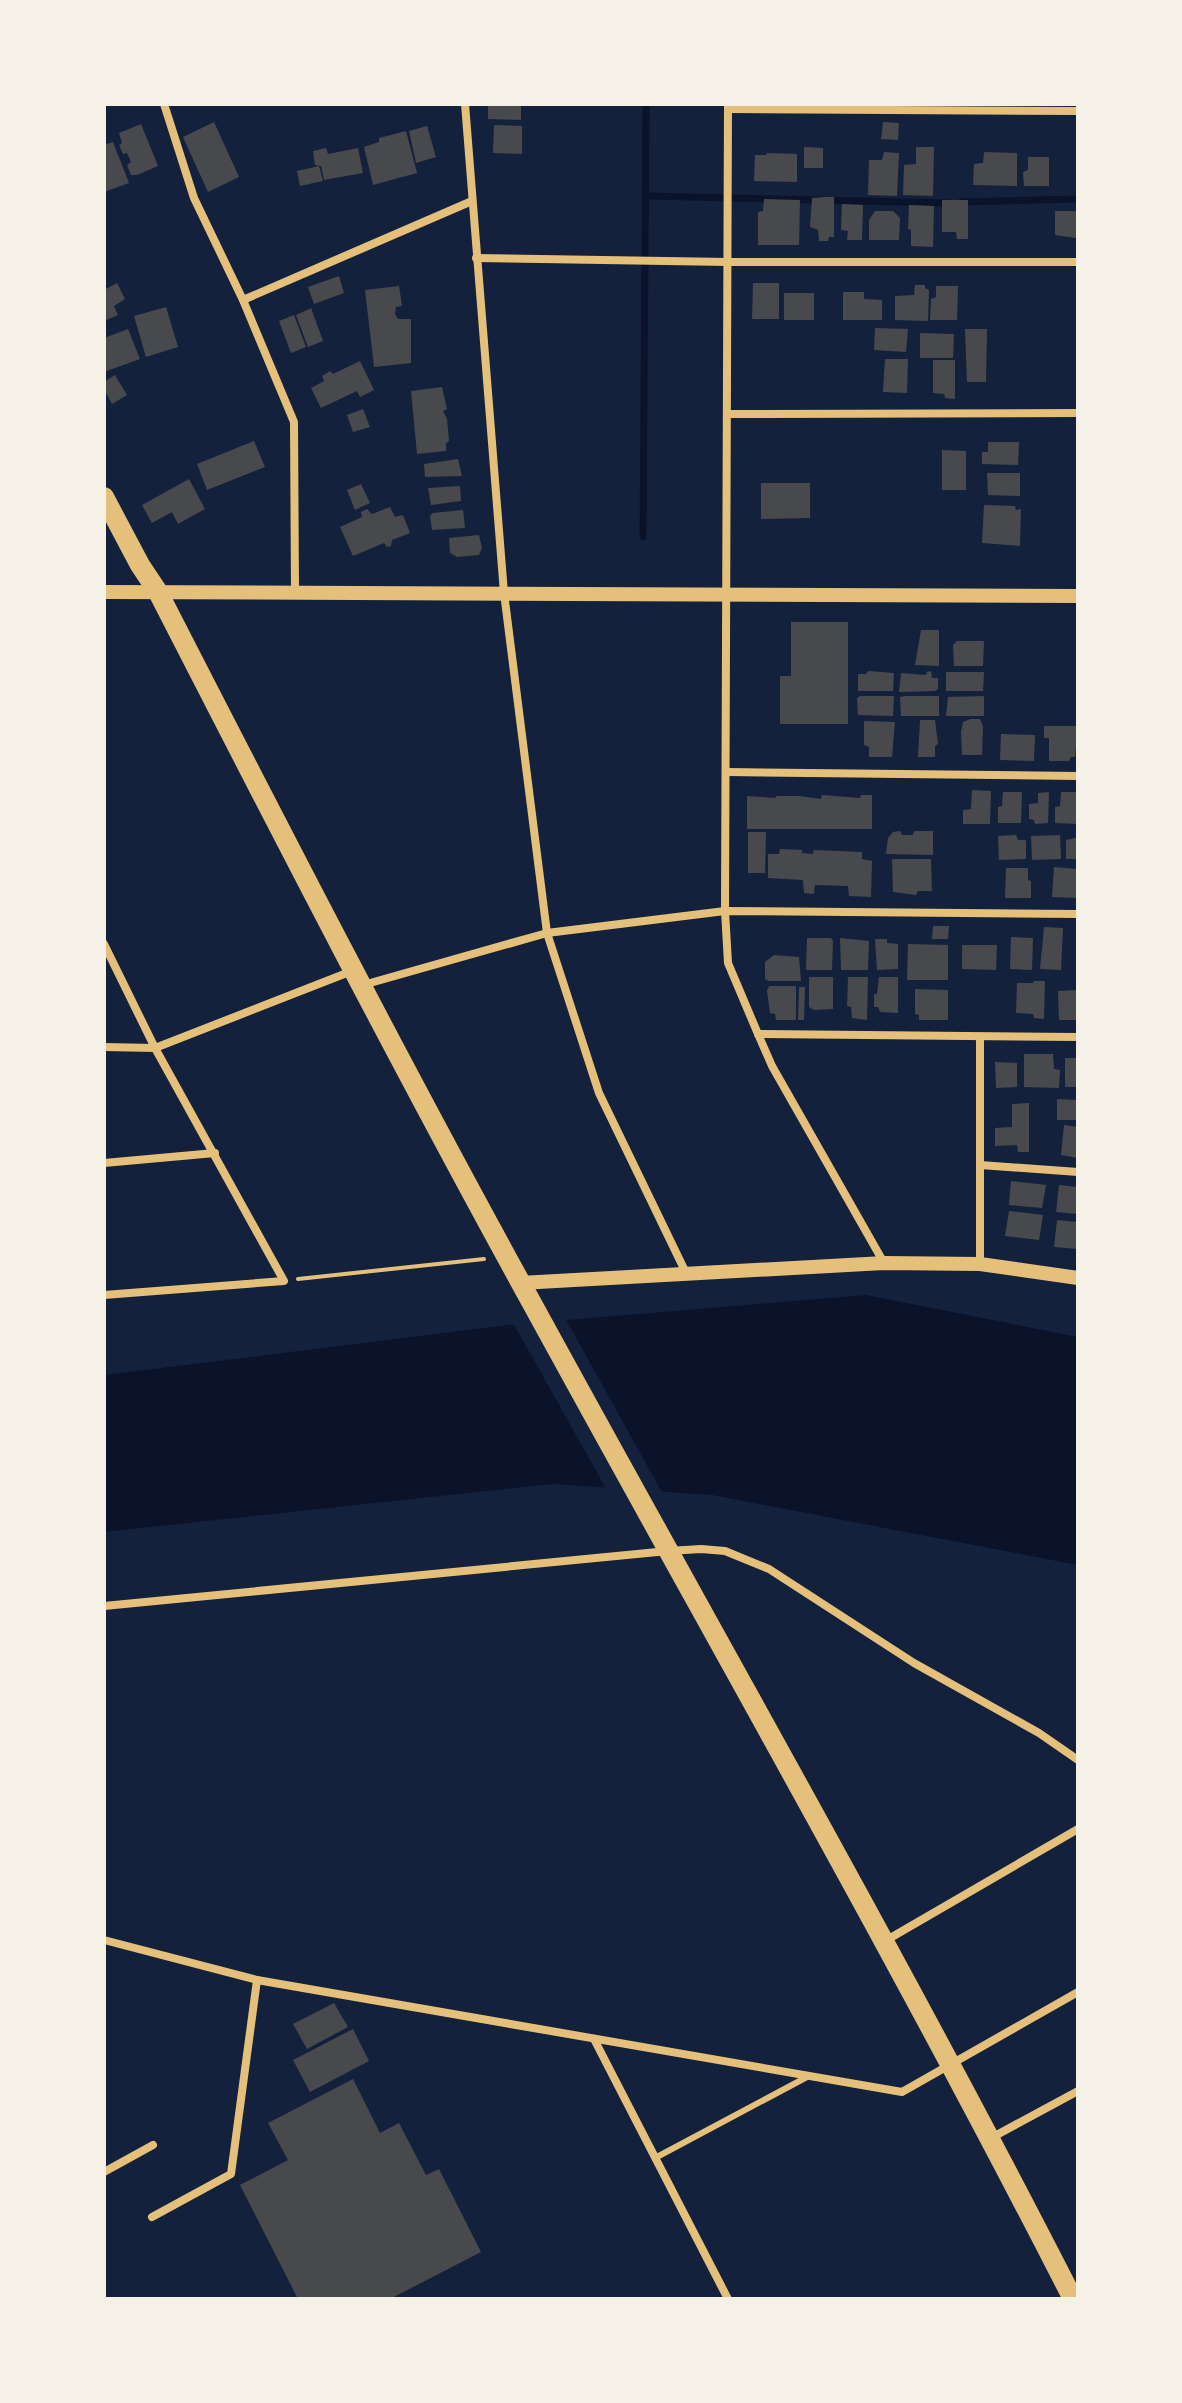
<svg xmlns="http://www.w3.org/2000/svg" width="1182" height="2403" font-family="'Nunito Sans',sans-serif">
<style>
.water{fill:#0b132b}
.pier{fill:#14213d}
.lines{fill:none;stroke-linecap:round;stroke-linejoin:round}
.stream{stroke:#0b132b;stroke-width:7}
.building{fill:#48494c}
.path{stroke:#e5c07b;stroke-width:4}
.service{stroke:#e5c07b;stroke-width:6}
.minor{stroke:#e5c07b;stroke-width:8}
.tertiary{stroke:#e5c07b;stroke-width:14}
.primary{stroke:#e5c07b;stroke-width:20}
</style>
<rect width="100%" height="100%" fill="#14213d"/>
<path class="water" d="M866 1295 1078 1337V1565L712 1495 553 1484 104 1532V1375L507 1325Z"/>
<path class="pier" d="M564 1316 664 1496 608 1492 512 1321Z"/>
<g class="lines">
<g class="stream">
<path d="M647 196 949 203"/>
<path d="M961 202 1078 199"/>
<path d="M643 537 646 104"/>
</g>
</g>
<g class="building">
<path d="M488 104H521V120L488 119Z"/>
<path d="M214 122 239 177 208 192 183 137Z"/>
<path d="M883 122 899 123 898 140 881 139Z"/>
<path d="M141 124 158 166 137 175H131L127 165 131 162 127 153 123 154 119 145 122 143 119 133Z"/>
<path d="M494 125 522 126V154L493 153Z"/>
<path d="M427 126 436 157 416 163 409 131Z"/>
<path d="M406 131 417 173 373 185 364 147 379 142V138Z"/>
<path d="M113 142 129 183 104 192V145Z"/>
<path d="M804 147 823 148V168H804Z"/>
<path d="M916 147H934L933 196 903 195 904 165 916 164Z"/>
<path d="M326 148 328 154 358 148 363 173 324 180 321 166 315 165 313 151Z"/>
<path d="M884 152 899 153 897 196 868 195 869 160H882Z"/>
<path d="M984 152 1017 153V186L973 185 974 164 983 163Z"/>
<path d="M767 153 797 154V182L754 181 755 155H766Z"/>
<path d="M1028 157H1049V186H1024L1023 172 1028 170Z"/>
<path d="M319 166 323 181 300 186 297 171Z"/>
<path d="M824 197H834V237H829L828 241H819L818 230 810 227 812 198Z"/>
<path d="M764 199 800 200 799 245H758V212L763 211Z"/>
<path d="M942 200H968V239H957L956 232H942Z"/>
<path d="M842 204 863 205 862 240H847L848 231 841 230Z"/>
<path d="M909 205 934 206 933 247 911 246V230L908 229Z"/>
<path d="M875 211H893L900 218 899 240H869V220Z"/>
<path d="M1055 211H1076V238L1055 235Z"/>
<path d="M339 276 344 293 314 304 308 287Z"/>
<path d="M117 283 125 299 114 306 118 315 104 321V290Z"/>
<path d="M753 283H779V319H752Z"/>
<path d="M915 285H925V288L929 290 928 321 895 320V296L914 295Z"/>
<path d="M399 286 402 306 396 307 395 314 398 319H411V363L374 367 365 290Z"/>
<path d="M936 286H958L957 320H930L931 299 936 297Z"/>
<path d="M843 292H864V299L882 300V320H843Z"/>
<rect x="784" y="293" width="30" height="27"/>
<path d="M166 307 178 347 146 357 134 316Z"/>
<path d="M311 308 323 341 308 347 296 315Z"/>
<path d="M294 315 306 347 291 353 279 321Z"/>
<path d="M875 328 908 329 906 352 874 350Z"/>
<path d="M128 329 140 359 104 372V338Z"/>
<path d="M965 329H987L986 382H967Z"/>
<path d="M920 333 954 334 953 358H920Z"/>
<path d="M885 359H908L907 393 883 392Z"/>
<path d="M933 360H955V399L945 398 944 394 933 393Z"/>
<path d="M360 361 374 390 360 397 357 391 321 408 311 388 324 381 322 376 330 371 333 374Z"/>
<path d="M115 375 127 395 112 404 104 389V382Z"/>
<path d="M442 387 447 409 443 411 447 419 449 441 446 443V451L417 454 411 391Z"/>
<path d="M363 409 370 427 353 432 347 415Z"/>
<path d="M254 441 265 467 207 490 197 464Z"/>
<path d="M988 442H1019L1018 465 982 464V452H988Z"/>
<path d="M942 450 966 451V490H942Z"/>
<path d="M458 459 462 476 425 477 424 464Z"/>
<path d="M987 473H1020V496L988 495Z"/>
<path d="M189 479 205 509 178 524 172 512 152 523 142 505Z"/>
<path d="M761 483H810V518L761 519Z"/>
<path d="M361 484 370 503 355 510 347 490Z"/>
<path d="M460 486 461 501 431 505 428 488Z"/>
<path d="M984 505 1015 506 1016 510 1021 509 1020 546 982 543Z"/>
<path d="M390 507 395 517 403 515 410 533 392 540 391 546 387 547 384 543 353 556 340 527 362 517 361 512 367 509 372 514Z"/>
<path d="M463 510 465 528 432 530 430 516 433 513Z"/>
<path d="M479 535 482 548 479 555 457 557 450 553 449 538Z"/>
<path d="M791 622H848V724H780V676H791Z"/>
<path d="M921 630H939V666L915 665Z"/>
<path d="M957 641H984L983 666H954L953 645Z"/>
<path d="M868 671 894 673 893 691H858V674H866Z"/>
<path d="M931 671 932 678H938V689L935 691 899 692 901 673 926 675 927 672Z"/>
<path d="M946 672H984L983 691H946Z"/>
<path d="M860 696H894L893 716 858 715 857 698Z"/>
<path d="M906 696H939V716H901L900 697Z"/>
<path d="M984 696V716H946L948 697Z"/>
<path d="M970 719H980L983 726 982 755H962L961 732 963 722Z"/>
<path d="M920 720H935L938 744 935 746V757H918Z"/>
<path d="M864 721 895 722 892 757H869V747L864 745Z"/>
<path d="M1044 726H1078L1075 757H1071L1069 761H1049V738H1044Z"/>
<path d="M1001 734 1035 735 1034 761 1000 760Z"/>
<path d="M972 790 991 791 990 824H963V810L971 809Z"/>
<path d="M1003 792H1022L1021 823H998V807L1002 806Z"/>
<path d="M1049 792 1048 823 1035 824 1034 820 1029 819V804L1038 803V793Z"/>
<path d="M1061 792H1078V824L1055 823V807L1060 806Z"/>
<path d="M822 795 860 798 861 795H872V829H747V796L775 798 777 796H799L821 799Z"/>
<path d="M900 831 902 835H913L914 831H933V855L886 854 888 838 893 832Z"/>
<path d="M748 832H766L765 873H748Z"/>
<path d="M1016 835 1018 840H1026V859L999 860 998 836Z"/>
<path d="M1060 835 1061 859 1032 860 1031 836Z"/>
<path d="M1075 838H1078V859H1066V840Z"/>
<path d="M780 849 802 850V853L813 854 814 850 862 852V859L872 861 871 897 849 896 848 886 815 885 814 894 804 893 803 880 768 878V854H779Z"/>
<path d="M892 859H931L932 891H918L916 895 893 892Z"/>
<path d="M1054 867 1078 869 1077 898 1052 897Z"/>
<path d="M1006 868H1028V880L1031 881V898H1005Z"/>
<path d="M933 926H949L948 939H932Z"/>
<path d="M1044 927 1063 928 1061 970 1040 969Z"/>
<path d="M1011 937 1033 938 1032 970 1010 969Z"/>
<path d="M807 938H831L833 941 832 970H806Z"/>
<path d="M840 938 869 941 868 970H841Z"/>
<path d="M875 939H887V943L898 944V969L877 970Z"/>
<path d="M908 944 948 945V980H907Z"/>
<path d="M962 945H997L996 970 962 969Z"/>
<path d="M774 955 799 957 801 981H769L765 979V962Z"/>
<path d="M809 977H833V1009L814 1010 809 1007Z"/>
<path d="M848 977H868L867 1020 852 1018 851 1007 847 1006Z"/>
<path d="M879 977H898V1013L880 1012 878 1007H874V994H877Z"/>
<path d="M1034 981H1045L1044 1019 1034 1018 1033 1014 1016 1013 1017 983H1033Z"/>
<path d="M769 986H796V1020H776L775 1014 770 1013 767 991Z"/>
<path d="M799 987H805L804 1020H798Z"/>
<path d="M915 989 948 990V1020H919V1015L915 1014Z"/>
<path d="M1078 990V1020H1059L1058 991Z"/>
<path d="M1024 1054H1053L1054 1069 1060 1070 1059 1088 1024 1087Z"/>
<rect x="1065" y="1058" width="13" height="29"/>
<path d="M995 1062 1017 1063V1087L996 1088Z"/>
<path d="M1057 1099 1078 1100V1120H1057Z"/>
<path d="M1029 1103V1152H1018L1017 1145 995 1146V1128L1012 1127V1104Z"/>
<path d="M1064 1125 1078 1127V1158L1061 1155Z"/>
<path d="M1011 1181 1046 1185 1042 1208 1009 1205Z"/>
<path d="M1059 1185 1078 1187V1214L1056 1212Z"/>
<path d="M1009 1211 1043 1215 1039 1240 1005 1236Z"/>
<path d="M1057 1220 1078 1222V1249L1054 1247Z"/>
<path d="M334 2003 348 2027 307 2049 293 2024Z"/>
<path d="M353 2029 369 2061 310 2092 293 2060Z"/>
<path d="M353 2079 380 2133 399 2123 426 2175 439 2169 481 2252 390 2299H298L240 2185 288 2160 268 2123Z"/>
</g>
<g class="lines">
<path class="path" d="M298 1279 484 1259"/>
<path class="service" d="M655 2158 807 2077"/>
<g class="minor">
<path d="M164 104 194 198 243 300 294 422 295 591"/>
<path d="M465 104 504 593 547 933 599 1093 686 1273"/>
<path d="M728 104 725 911 728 963 758 1034 772 1066 884 1263"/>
<path d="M728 109 1078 111"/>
<path d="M476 258 729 262H1078"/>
<path d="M243 300 472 201"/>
<path d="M729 414 1078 413"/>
<path d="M727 772 1078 776"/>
<path d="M104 944 155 1048 284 1281 104 1295"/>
<path d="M363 985 547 933 725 911 1078 914"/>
<path d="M758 1034 1078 1037"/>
<path d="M104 1047 155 1048 352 971"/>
<path d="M104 1163 215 1153"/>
<path d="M980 1165 1078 1172"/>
<path d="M980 1264V1038"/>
<path d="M104 1606 668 1551 701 1549 725 1551 769 1569 914 1663 1039 1733 1078 1760"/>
<path d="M104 1940 257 1980 902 2092 1078 1992"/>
<path d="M885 1941 1078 1829"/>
<path d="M594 2039 728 2299"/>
<path d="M991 2138 1078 2091"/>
<path d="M104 2172 153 2145"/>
<path d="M152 2217 231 2174 257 1980"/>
</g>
<g class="tertiary">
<path d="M104 592 1078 596"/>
<path d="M520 1283 884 1263 980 1264 1078 1278"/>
</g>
<path class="primary" d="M104 497 140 565 158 592C281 832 404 1071 534 1307 715 1638 902 1964 1073 2299"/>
</g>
<rect width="1182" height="2403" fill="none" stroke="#f6f1e7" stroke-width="212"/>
</svg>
